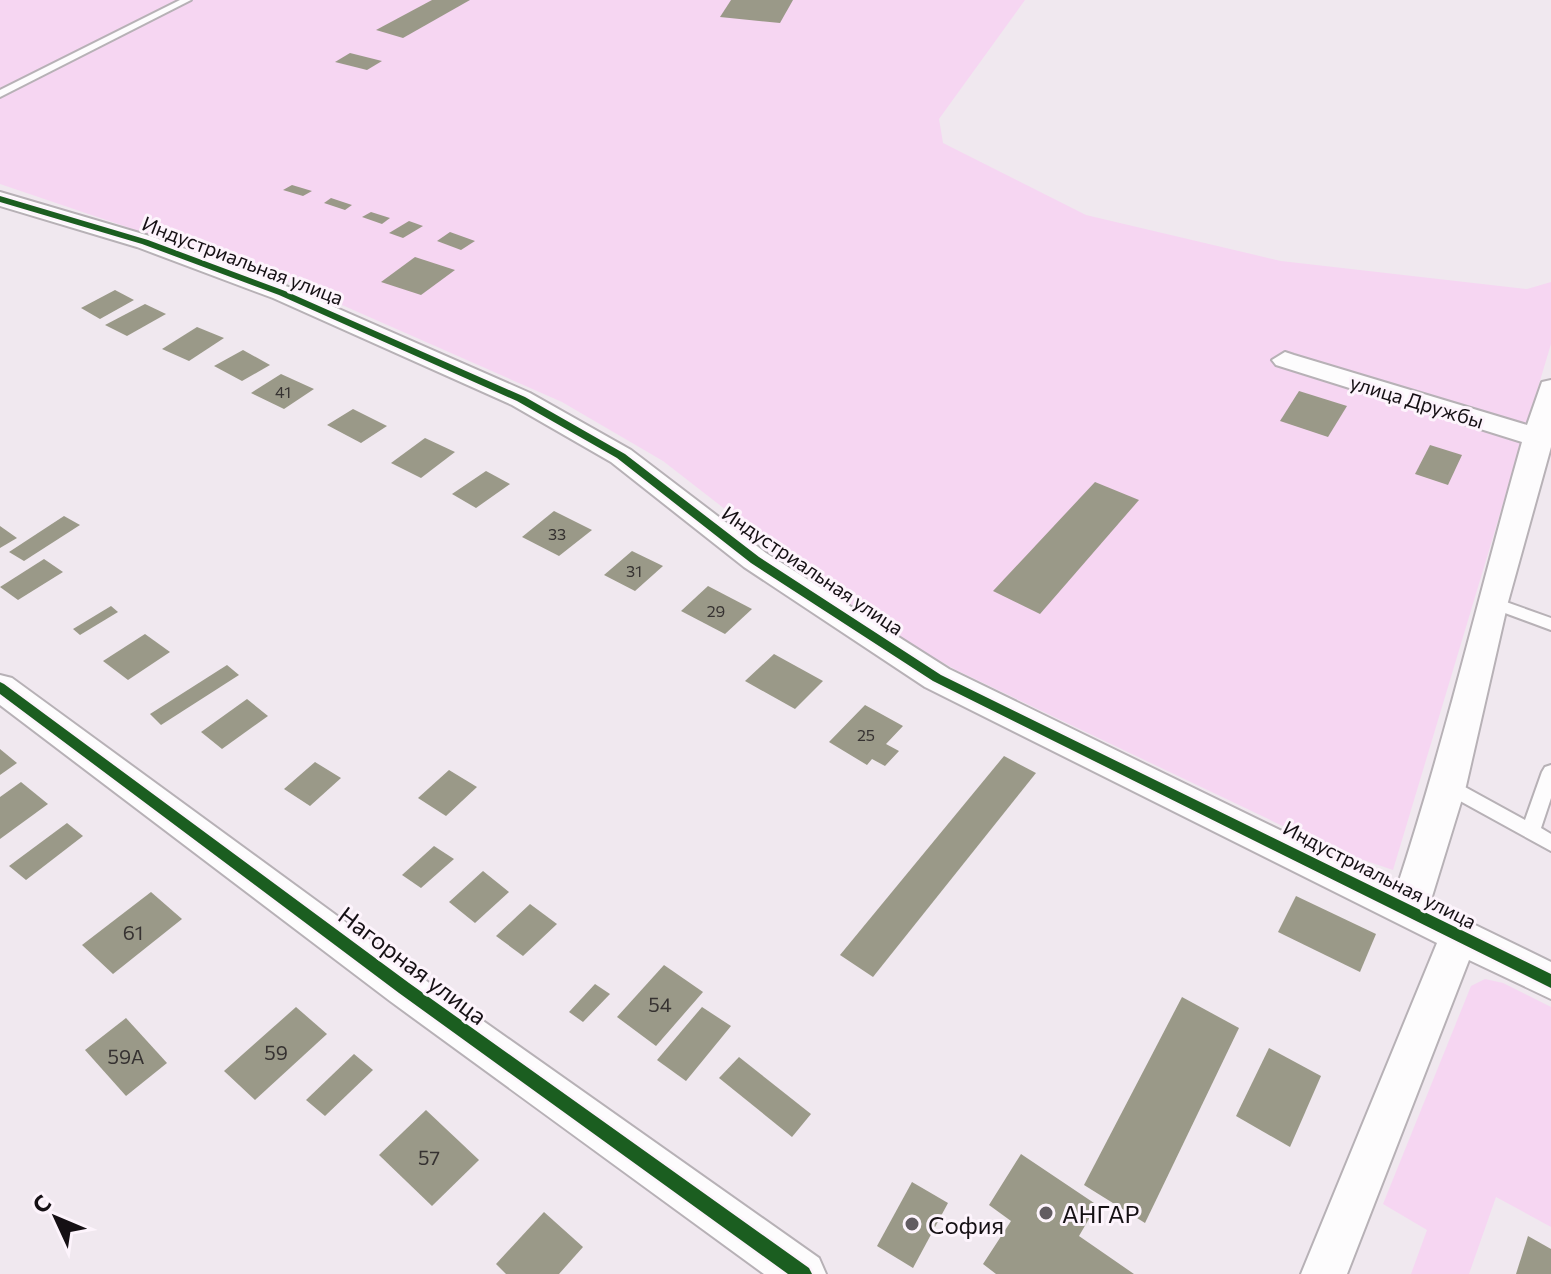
<svg xmlns="http://www.w3.org/2000/svg" width="1551" height="1274" font-family="Commissioner,sans-serif">
<style>
.green{fill:#f6d6f2}
.building{fill:#9a9988}
.lines{fill:none;stroke-linecap:round;stroke-linejoin:round}
.lane-casing{stroke:#b7b1b6;stroke-width:4}
.street-casing{stroke:#b7b1b6;stroke-width:4}
.lane{fill:#fdfcfd;fill-rule:evenodd}
.street{fill:#fdfcfd;fill-rule:evenodd}
.cycleway-casing{stroke:#fdf4fc;stroke-width:5}
.cycleway{fill:#1b5e20;fill-rule:evenodd}
.poi-dot{fill:#625c61;stroke:#fdf4fc;stroke-width:3}
.labels{text-anchor:middle;dominant-baseline:central;stroke-width:6;stroke-linejoin:round;paint-order:stroke}
.number-label{font-size:16px;fill:#363231}
.street-label{font-size:20px;fill:#151014;stroke:#fdf4fc}
.near-number-label{font-size:20px;fill:#363231}
.near-street-label{font-size:24px;fill:#151014;stroke:#fdf4fc}
.near-poi-label{font-size:24px;fill:#151014;stroke:#fdf4fc;text-anchor:start}
</style>
<rect width="100%" height="100%" fill="#f0e8ef"/>
<g class="green">
<path d="M0 0H1025L939 119 943 143 1086 215 1281 261 1527 289 1551 282V344L1393 870 1331 849 956 670 869 621 663 461 562 402 292 283 0 184Z"/>
<path d="M1485 979 1503 983 1551 1007V1227L1496 1197 1469 1274H1411L1427 1230 1383 1204 1471 986Z"/>
</g>
<g class="building">
<path d="M432 0H470L403 38 376 30Z"/>
<path d="M731 0H793L780 23 720 17Z"/>
<path d="M350 53 382 61 367 70 335 62Z"/>
<path d="M292 185 312 191 303 196 283 190Z"/>
<path d="M331 198 352 205 345 210 324 203Z"/>
<path d="M371 212 390 218 382 224 362 217Z"/>
<path d="M409 221 423 226 403 238 389 233Z"/>
<path d="M450 232 475 241 461 250 437 241Z"/>
<path d="M415 257 455 270 421 295 381 282Z"/>
<path d="M115 290 134 300 100 319 81 308Z"/>
<path d="M145 304 166 314 127 336 105 325Z"/>
<path d="M197 327 224 338 189 361 162 349Z"/>
<path d="M243 350 270 365 242 381 214 366Z"/>
<path d="M281 374 314 389 284 409 251 393Z"/>
<path d="M1299 391 1347 406 1328 437 1280 421Z"/>
<path d="M353 409 387 426 361 443 327 425Z"/>
<path d="M425 438 455 452 421 478 391 463Z"/>
<path d="M1430 445 1462 455 1448 485 1415 474Z"/>
<path d="M486 471 510 484 476 508 452 494Z"/>
<path d="M1095 482 1139 500 1040 614 993 591Z"/>
<path d="M554 511 592 530 559 556 522 537Z"/>
<path d="M64 516 80 525 24 561 9 552Z"/>
<path d="M0 526 17 538 0 548Z"/>
<path d="M632 551 663 566 635 591 604 575Z"/>
<path d="M44 559 63 572 18 600 0 587Z"/>
<path d="M708 586 752 609 725 634 681 611Z"/>
<path d="M111 606 118 612 80 635 73 629Z"/>
<path d="M145 634 170 652 128 680 103 661Z"/>
<path d="M774 654 823 681 795 709 745 681Z"/>
<path d="M227 665 239 675 161 725 150 714Z"/>
<path d="M247 699 268 716 222 749 201 732Z"/>
<path d="M865 705 903 726 886 744 899 751 885 766 872 759 867 765 829 742Z"/>
<path d="M0 749 17 763 0 775Z"/>
<path d="M1004 756 1036 773 873 977 840 955Z"/>
<path d="M315 762 341 778 310 806 284 789Z"/>
<path d="M449 770 477 787 446 816 418 798Z"/>
<path d="M21 782 48 804 0 839V797Z"/>
<path d="M67 823 83 836 26 880 9 866Z"/>
<path d="M434 846 454 859 421 888 402 875Z"/>
<path d="M483 871 509 892 475 923 449 902Z"/>
<path d="M151 892 182 919 113 974 82 945Z"/>
<path d="M1296 896 1376 934 1360 972 1278 932Z"/>
<path d="M530 904 557 924 523 956 496 936Z"/>
<path d="M664 965 703 992 656 1046 617 1017Z"/>
<path d="M595 984 610 994 583 1022 569 1012Z"/>
<path d="M1182 997 1239 1028 1145 1223 1084 1185Z"/>
<path d="M296 1007 327 1034 255 1100 224 1071Z"/>
<path d="M702 1007 731 1026 686 1081 657 1060Z"/>
<path d="M126 1018 167 1063 126 1096 85 1050Z"/>
<path d="M1269 1048 1321 1076 1290 1147 1236 1116Z"/>
<path d="M354 1054 373 1070 325 1116 306 1100Z"/>
<path d="M739 1057 811 1114 792 1137 719 1078Z"/>
<path d="M426 1110 479 1160 432 1206 379 1155Z"/>
<path d="M1021 1154 1097 1205 1079 1236 1134 1274H996L983 1264 1011 1221 989 1205Z"/>
<path d="M912 1182 948 1203 913 1268 877 1246Z"/>
<path d="M544 1212 583 1247 559 1274H506L496 1264Z"/>
<path d="M1528 1236 1551 1249V1274H1516Z"/>
</g>
<g class="lines">
<defs>
<g id="lane">
<path d="M180 0H191L0 97V90Z"/>
<path d="M1492 597 1551 618V630L1486 606 1484 602Z"/>
<path d="M1551 765V798L1541 828 1551 834V851L1442 791 1439 786 1442 781 1448 779 1454 781 1525 820 1542 772 1545 767Z"/>
</g>
<g id="street">
<path d="M0 192 153 237 291 288 530 393 631 450 766 553 949 669 1397 887C1445 741 1480 590 1522 442L1276 365 1272 360 1285 352 1294 355 1527 425 1542 382 1551 380V447L1508 602 1466 786 1430 903 1551 962V999L1469 960 1347 1274H1301L1437 943 925 687 744 567 611 462 512 405 273 298 137 247 0 206Z"/>
<path d="M0 675 12 678 418 975 819 1258 826 1274H764L390 1001 0 705Z"/>
</g>
</defs>
<use href="#lane" class="lane-casing"/>
<use href="#street" class="street-casing"/>
<use href="#lane" class="lane"/>
<use href="#street" class="street"/>
<defs>
<g id="cycleway">
<path d="M0 196 148 240 285 291 525 397 625 454 759 557 941 675 1551 974V988L933 681 751 563 617 458 517 401 279 295 142 244 0 202Z"/>
<path d="M0 682 4 684 409 983 809 1268 812 1274H788L399 993 0 694Z"/>
</g>
</defs>
<use href="#cycleway" class="cycleway-casing"/>
<use href="#cycleway" class="cycleway"/>
</g>
<g class="poi-dot">
<circle cx="1046" cy="1213" r="8"/>
<circle cx="912" cy="1224" r="8"/>
</g>
<g class="labels">
<g class="number-label">
<text x="283" y="391">41</text>
<text x="557" y="533">33</text>
<text x="634" y="570">31</text>
<text x="716" y="610">29</text>
<text x="866" y="734">25</text>
</g>
<g class="street-label">
<text transform="translate(243 260) rotate(21)">Индустриальная улица</text>
<text transform="translate(1417 401) rotate(17)">улица Дружбы</text>
<text transform="translate(813 570) rotate(34)">Индустриальная улица</text>
<text transform="translate(1380 874) rotate(27)">Индустриальная улица</text>
</g>
<g class="near-number-label">
<text x="133" y="932">61</text>
<text x="660" y="1004">54</text>
<text x="276" y="1052">59</text>
<text x="126" y="1056">59А</text>
<text x="429" y="1157">57</text>
</g>
<g class="near-street-label">
<text transform="translate(413 965) rotate(37)">Нагорная улица</text>
</g>
<g class="near-poi-label">
<text x="1062" y="1213">АНГАР</text>
<text x="928" y="1224">София</text>
</g>
</g>
<g transform="translate(56 1218) rotate(314)" stroke="#fdf4fc" stroke-width="6" paint-order="stroke">
<path d="M0-6L14 30L0 20L-14 30Z" fill="#151014"/>
<text y="-12" font-size="22" font-weight="bold" text-anchor="middle" fill="#151014">С</text>
</g>
</svg>
